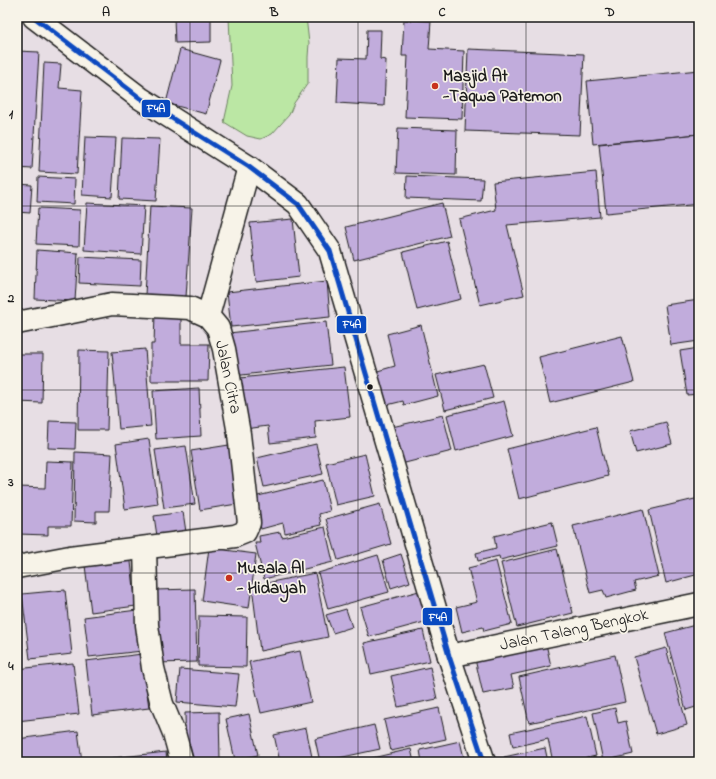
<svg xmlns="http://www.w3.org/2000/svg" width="716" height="779" font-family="'Indie Flower',sans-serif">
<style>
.green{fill:#bbe7a4;stroke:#6c8260}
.building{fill:#c1acdc;stroke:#1c1c1c}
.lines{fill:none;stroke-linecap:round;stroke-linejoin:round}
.street-casing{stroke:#1c1c1c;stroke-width:25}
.secondary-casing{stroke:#1c1c1c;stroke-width:25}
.street{stroke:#f7f3e8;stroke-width:22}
.secondary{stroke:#f7f3e8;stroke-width:22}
.bus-1-casing{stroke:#f7f3e8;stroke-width:8}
.bus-1{stroke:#0849c0;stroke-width:5}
.grid{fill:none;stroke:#1c1c1c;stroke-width:1;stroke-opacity:0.55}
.poi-dot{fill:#c8321e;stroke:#f7f3e8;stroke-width:1.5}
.bus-dot{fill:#1c1c1c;stroke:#f7f3e8;stroke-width:1.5}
.labels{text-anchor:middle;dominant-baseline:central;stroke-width:3.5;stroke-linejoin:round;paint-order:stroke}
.poi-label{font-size:17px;font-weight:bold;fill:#1c1c1c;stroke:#f7f3e8;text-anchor:start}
.street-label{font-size:17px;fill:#1c1c1c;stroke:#f7f3e8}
.line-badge{stroke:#f7f3e8;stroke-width:1.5}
.badge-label{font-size:11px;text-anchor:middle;font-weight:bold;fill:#fff}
.neatline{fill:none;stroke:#1c1c1c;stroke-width:1.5}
.grid-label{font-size:13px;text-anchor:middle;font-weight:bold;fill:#1c1c1c}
</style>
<rect width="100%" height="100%" fill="#e7dee4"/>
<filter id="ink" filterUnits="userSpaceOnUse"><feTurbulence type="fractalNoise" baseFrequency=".025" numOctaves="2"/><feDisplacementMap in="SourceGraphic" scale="8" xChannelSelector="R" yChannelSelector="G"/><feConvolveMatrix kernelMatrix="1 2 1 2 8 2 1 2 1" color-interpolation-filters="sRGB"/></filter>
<g filter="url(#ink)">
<path class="green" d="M229 17H306L309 43 308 57V83L294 103 289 115 272 134 261 139 247 136 224 122 232 86Z"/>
<g class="building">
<path d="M174 17H211V42L175 43Z"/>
<path d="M404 20 431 21 429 49 464 51 462 119 405 117 408 56H402Z"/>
<path d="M367 30H381L380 59 386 60 384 106 337 103 339 58 366 59Z"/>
<path d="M180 49 220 60 206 114 166 103Z"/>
<path d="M468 49 584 54 580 135 465 131Z"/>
<path d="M17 51 39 52 32 169 17 168Z"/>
<path d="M44 63 61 64 59 88 82 90 77 174 39 172Z"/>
<path d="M699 70V134L593 144 587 81Z"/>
<path d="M398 128 457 130 456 175 396 173Z"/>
<path d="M699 134V204L606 213 599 144Z"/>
<path d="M85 137 116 138 112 197 82 195Z"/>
<path d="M122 138 160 139 156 201 119 199Z"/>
<path d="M596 172 600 217 507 225 524 295 480 305 459 219 496 210 493 182Z"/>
<path d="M407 176 483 179 481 201 406 198Z"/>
<path d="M38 177 75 179 74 204 37 202Z"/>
<path d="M17 184 32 185 30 213 17 212Z"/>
<path d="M87 203 144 206 141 254 84 250Z"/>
<path d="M442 203 450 236 354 260 346 227Z"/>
<path d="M150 206 192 208 186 297 145 295Z"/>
<path d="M38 208 80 210 79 246 36 244Z"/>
<path d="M293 219 299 277 256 282 250 223Z"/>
<path d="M447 241 461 299 417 310 403 252Z"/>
<path d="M37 250 78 253 75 301 35 299Z"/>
<path d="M80 257 141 260 140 286 79 283Z"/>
<path d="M327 281 330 317 231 327 227 292Z"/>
<path d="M699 300V341L671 345 665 305Z"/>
<path d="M155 314H181V344H209L208 381H151V344H154Z"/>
<path d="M326 322 331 365 233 376 229 333Z"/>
<path d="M421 325 438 396 404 405 403 401 383 406 374 372 395 366 387 334Z"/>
<path d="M622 336 634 382 550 403 539 357Z"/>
<path d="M699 348V394L687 395 680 351Z"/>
<path d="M145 349 151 426 119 429 112 352Z"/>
<path d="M79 350 109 351 107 430H78Z"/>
<path d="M17 354H43L42 403 17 402Z"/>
<path d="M484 364 493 398 445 410 436 375Z"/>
<path d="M344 367 350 417 315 421 316 438 270 443 268 426 245 429 240 378Z"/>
<path d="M199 388 201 436 156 439 153 391Z"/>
<path d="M504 401 513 436 456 451 447 415Z"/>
<path d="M443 415 452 451 401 464 392 427Z"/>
<path d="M49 421 76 422 75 449 48 448Z"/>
<path d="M666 422 672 444 636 453 630 431Z"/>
<path d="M596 427 608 476 519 499 507 449Z"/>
<path d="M149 439 158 504 125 509 116 444Z"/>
<path d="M316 444 323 474 264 487 257 458Z"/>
<path d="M229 445 237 504 200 510 191 451Z"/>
<path d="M186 446 195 504 164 508 155 450Z"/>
<path d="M75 452 112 454 109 511H96V522L74 521Z"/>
<path d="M365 454 375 496 336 505 326 463Z"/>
<path d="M46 461 73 462 71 526H48V535L18 534 19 487 45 488Z"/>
<path d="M323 480 330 511 319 514 321 525 285 533 283 523 261 529 254 497Z"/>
<path d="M699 498V574L666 583 649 510Z"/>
<path d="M380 504 391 544 338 560 326 519Z"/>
<path d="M643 509 659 576 634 582 636 590 606 598 603 590 590 593 573 526Z"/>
<path d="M183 512 186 532 157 536 154 516Z"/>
<path d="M552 522 558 546 500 560 499 556 478 561 476 553 496 548 494 536Z"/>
<path d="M325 527 333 562 264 579 255 543H260L259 536 280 532 282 537Z"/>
<path d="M209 548 256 554 249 608 202 601Z"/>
<path d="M557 549 573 613 517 627 501 563Z"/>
<path d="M130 553 136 606 91 612 84 558Z"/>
<path d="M401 554 410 582 391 588 383 560Z"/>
<path d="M378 555 389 592 328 609 318 573Z"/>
<path d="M496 561 512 624 484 631 483 627 462 632 456 607 477 602 468 568Z"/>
<path d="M315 573 328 637 260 651 252 586Z"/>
<path d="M195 589 197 662 155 663 154 590Z"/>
<path d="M65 590 72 654 30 659 22 594Z"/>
<path d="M419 591 428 621 369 637 360 607Z"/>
<path d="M346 609 352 627 333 633 326 615Z"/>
<path d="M137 610 142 651 89 657 84 617Z"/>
<path d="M199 616 247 617 246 667 198 666Z"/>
<path d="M699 624V706L686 710 665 633Z"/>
<path d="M17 625 21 657H17Z"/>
<path d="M423 630 430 661 371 674 364 643Z"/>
<path d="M546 644 551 666 511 675 514 688 483 694 475 659Z"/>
<path d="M666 648 687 725 656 734 634 657Z"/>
<path d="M300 651 311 702 261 713 249 662Z"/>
<path d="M142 654 149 708 92 715 86 661Z"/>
<path d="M615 655 625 702 529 723 519 677Z"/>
<path d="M73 663 79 714 17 721V669Z"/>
<path d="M430 667 437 699 398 707 391 676Z"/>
<path d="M180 669 239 674 235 707 177 702Z"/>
<path d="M439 708 446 739 391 751 384 720Z"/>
<path d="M615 708 618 723 626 721 633 754 603 761 593 713Z"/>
<path d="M219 712 220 760H186L185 713Z"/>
<path d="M249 714 258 755 235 760 226 719Z"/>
<path d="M587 716 596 756 569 762H553L548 739 513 747 510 733Z"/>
<path d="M374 725 380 749 320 762 315 739Z"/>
<path d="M306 728 313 762H280L274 735Z"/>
<path d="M78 731 82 762H17V739Z"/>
<path d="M460 741 465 762H422L420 750Z"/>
<path d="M545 748 548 762H505L504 757Z"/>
<path d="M411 749 414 762H355Z"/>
<path d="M166 752 167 762H113V758Z"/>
</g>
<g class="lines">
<defs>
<g id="street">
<path d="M208 316 249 167"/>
<path d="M17 323 112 304 190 308 208 316 218 328 224 349 239 434 249 523 245 532 235 536 70 557 17 567"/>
<path d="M145 548 147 625 153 668 162 704 174 733 182 762"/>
<path d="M449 656 699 604"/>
</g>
<path id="secondary" d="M34 17 140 98 249 167 298 204 330 251 449 656 484 762"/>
</defs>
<use href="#street" class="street-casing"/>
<use href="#secondary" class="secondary-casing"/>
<use href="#street" class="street"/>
<use href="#secondary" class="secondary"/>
<defs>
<path id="bus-1" d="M34 17 140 98 249 167 298 204 330 251 449 656 484 762"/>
</defs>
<use href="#bus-1" class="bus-1-casing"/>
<use href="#bus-1" class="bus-1"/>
</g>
</g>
<path class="grid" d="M190 17V762M358 17V762M526 17V762M17 206H699M17 390H699M17 573H699"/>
<g class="poi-dot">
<circle cx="435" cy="86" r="4"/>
<circle cx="229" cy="578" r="4"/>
</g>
<circle class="bus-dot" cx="370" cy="387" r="3.5"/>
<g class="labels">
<g class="poi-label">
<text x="443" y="76">Masjid At<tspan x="443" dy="20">-Taqwa Patemon</tspan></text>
<text x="237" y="568">Musala Al<tspan x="237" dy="20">- Hidayah</tspan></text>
</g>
<g class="street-label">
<text transform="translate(228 377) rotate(78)">Jalan Citra</text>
<text transform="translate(574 630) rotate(-12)">Jalan Talang Bengkok</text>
</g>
</g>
<g class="line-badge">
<rect x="141" y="99" width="30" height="19" rx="4" fill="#0849c0"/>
<rect x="336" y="315" width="31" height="19" rx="4" fill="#0849c0"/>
<rect x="422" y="607" width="31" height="19" rx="4" fill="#0849c0"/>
</g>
<g class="badge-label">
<text x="156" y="112">F4A</text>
<text x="352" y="328">F4A</text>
<text x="438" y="621">F4A</text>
</g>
<rect width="716" height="779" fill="none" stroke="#f7f3e8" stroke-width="44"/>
<rect x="22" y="22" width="672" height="735" class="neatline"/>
<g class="grid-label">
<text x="106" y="16">A</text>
<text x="274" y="16">B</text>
<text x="442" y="16">C</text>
<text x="610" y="16">D</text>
<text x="11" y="118">1</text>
<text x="11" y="302">2</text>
<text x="11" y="486">3</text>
<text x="11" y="670">4</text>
</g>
</svg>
